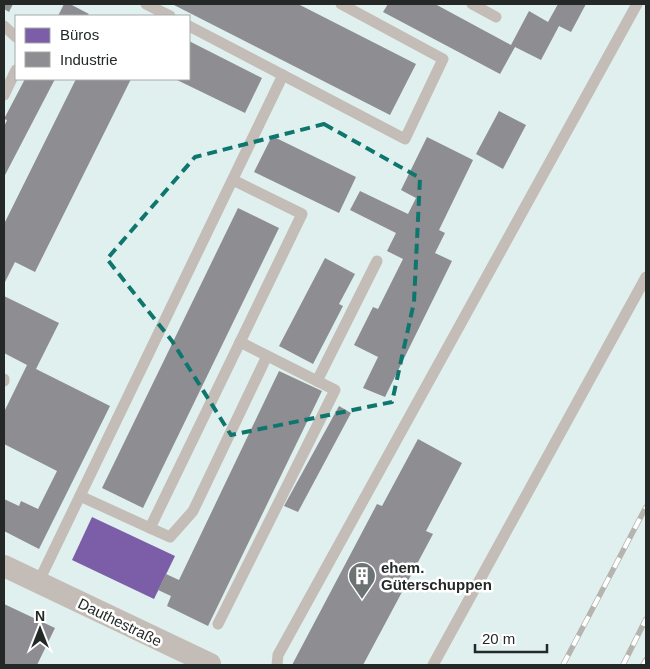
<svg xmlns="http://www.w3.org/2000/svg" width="650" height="669" font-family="Helvetica,sans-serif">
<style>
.built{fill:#e0f0ef;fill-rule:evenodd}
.offices{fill:#7b5ea7}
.industry{fill:#8d8d92}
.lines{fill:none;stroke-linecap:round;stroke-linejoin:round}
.service{stroke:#c4bcb6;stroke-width:11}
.minor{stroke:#c4bcb6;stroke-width:22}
.rail-casing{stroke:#b6b4af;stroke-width:5.5}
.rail{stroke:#fff;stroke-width:4;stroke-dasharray:11;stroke-linecap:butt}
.marked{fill:none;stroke:#0f766e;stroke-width:4;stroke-dasharray:10 6;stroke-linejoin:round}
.labels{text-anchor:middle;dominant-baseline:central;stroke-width:5;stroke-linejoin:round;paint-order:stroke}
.poi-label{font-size:15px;font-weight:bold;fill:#242928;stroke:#fff;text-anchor:start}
.street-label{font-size:15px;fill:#242928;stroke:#fff}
</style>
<rect width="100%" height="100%" fill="#f4fbfa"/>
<path class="built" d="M4 4H646V665H4ZM16 16H189V79H16Z"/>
<path class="offices" d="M92 517 175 556 154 599 72 560Z"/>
<g class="industry">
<path d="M4 4H13L9 12 4 9Z"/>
<path d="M64 4H70L89 14 87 16H58Z"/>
<path d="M172 4H298L416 64 390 115Z"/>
<path d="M388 4H435L511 45 529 11 548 22 558 4H586L571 32 559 26 541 60 515 47 500 74 383 12Z"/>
<path d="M189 41 262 78 245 113 175 79H189Z"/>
<path d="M25 79H55L4 177V127L7 120 4 119Z"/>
<path d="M76 79H131L35 272 15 262 4 284V224Z"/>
<path d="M499 111 526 125 503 169 476 154Z"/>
<path d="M272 136 356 177 339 213 254 172Z"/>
<path d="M427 137 473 160 439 230 445 233 435 253 452 261 385 397 363 388 378 357 354 345 373 307 378 309 403 259 387 251 396 233 350 210 360 191 408 214 416 198 401 190Z"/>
<path d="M238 208 279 228 143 508 102 488Z"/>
<path d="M325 258 355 274 339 304 343 306 313 364 279 346Z"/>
<path d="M4 296 59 323 36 369 110 406 39 549 4 531V499L19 506 21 501 38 509 57 471 4 444V412L27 365 4 353Z"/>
<path d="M279 371 322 391 208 626 167 606 171 596 158 590 166 574 179 580Z"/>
<path d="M339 406 351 413 298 512 284 506Z"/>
<path d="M418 439 462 463 426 531 433 534 363 665H292L377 504 382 506Z"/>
<path d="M4 604 55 628 37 665H4Z"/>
</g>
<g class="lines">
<g class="service">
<path d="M146 4 170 16"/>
<path d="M472 4 496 17"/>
<path d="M4 26 16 37"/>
<path d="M189 26 405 139 443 59 341 4"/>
<path d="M4 95 16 70"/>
<path d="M4 381V379"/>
<path d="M317 381 377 261"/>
<path d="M80 496 150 528 302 214 233 180"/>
<path d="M150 528 170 537 193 511 267 356"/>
<path d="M38 583 283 75"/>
<path d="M218 624 335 390 240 342"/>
<path d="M277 665 278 655 637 4"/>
<path d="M433 665 646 277"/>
</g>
<path class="minor" d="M4 566 210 664"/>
<defs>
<g id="rail">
<path d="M563 665 646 507"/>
<path d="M623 665 646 619"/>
<path d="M643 665 646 660"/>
</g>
</defs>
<use href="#rail" class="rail-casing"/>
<use href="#rail" class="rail"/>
</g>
<path class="marked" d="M324 124 420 178 414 302 392 402 231 435 172 341 107 259 195 157Z"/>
<defs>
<symbol id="building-pin" viewBox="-11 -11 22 30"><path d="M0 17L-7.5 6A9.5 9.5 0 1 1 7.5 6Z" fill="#6d7272" stroke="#fff"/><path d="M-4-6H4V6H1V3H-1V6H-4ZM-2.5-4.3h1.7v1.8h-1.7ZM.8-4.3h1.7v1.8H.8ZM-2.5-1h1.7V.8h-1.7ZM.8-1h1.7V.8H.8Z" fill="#fff"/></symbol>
</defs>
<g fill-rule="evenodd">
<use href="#building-pin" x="346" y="560" width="32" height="43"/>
</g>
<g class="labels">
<g class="poi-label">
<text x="381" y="567">ehem.<tspan x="381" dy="17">Güterschuppen</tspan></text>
</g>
<g class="street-label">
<text transform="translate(120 622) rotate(26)">Dauthestraße</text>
</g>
</g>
<rect width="650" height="669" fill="none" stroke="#242928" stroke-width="10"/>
<rect x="15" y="15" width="175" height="65" fill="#ffffff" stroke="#a7a9a9"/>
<rect x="25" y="28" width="25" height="15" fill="#7b5ea7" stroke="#a7a9a9"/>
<text x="60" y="40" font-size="15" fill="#242928">Büros</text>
<rect x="25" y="52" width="25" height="15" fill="#8d8d92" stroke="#a7a9a9"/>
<text x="60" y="65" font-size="15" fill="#242928">Industrie</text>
<g transform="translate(40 629)" stroke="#ffffff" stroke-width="4" paint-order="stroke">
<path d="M0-4L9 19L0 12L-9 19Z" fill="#242928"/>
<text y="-8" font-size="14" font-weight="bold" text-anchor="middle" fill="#242928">N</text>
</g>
<path d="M475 644v8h72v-8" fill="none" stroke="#242928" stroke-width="2.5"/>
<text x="482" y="644" font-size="15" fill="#242928" stroke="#ffffff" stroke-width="4" paint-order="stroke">20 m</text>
</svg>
